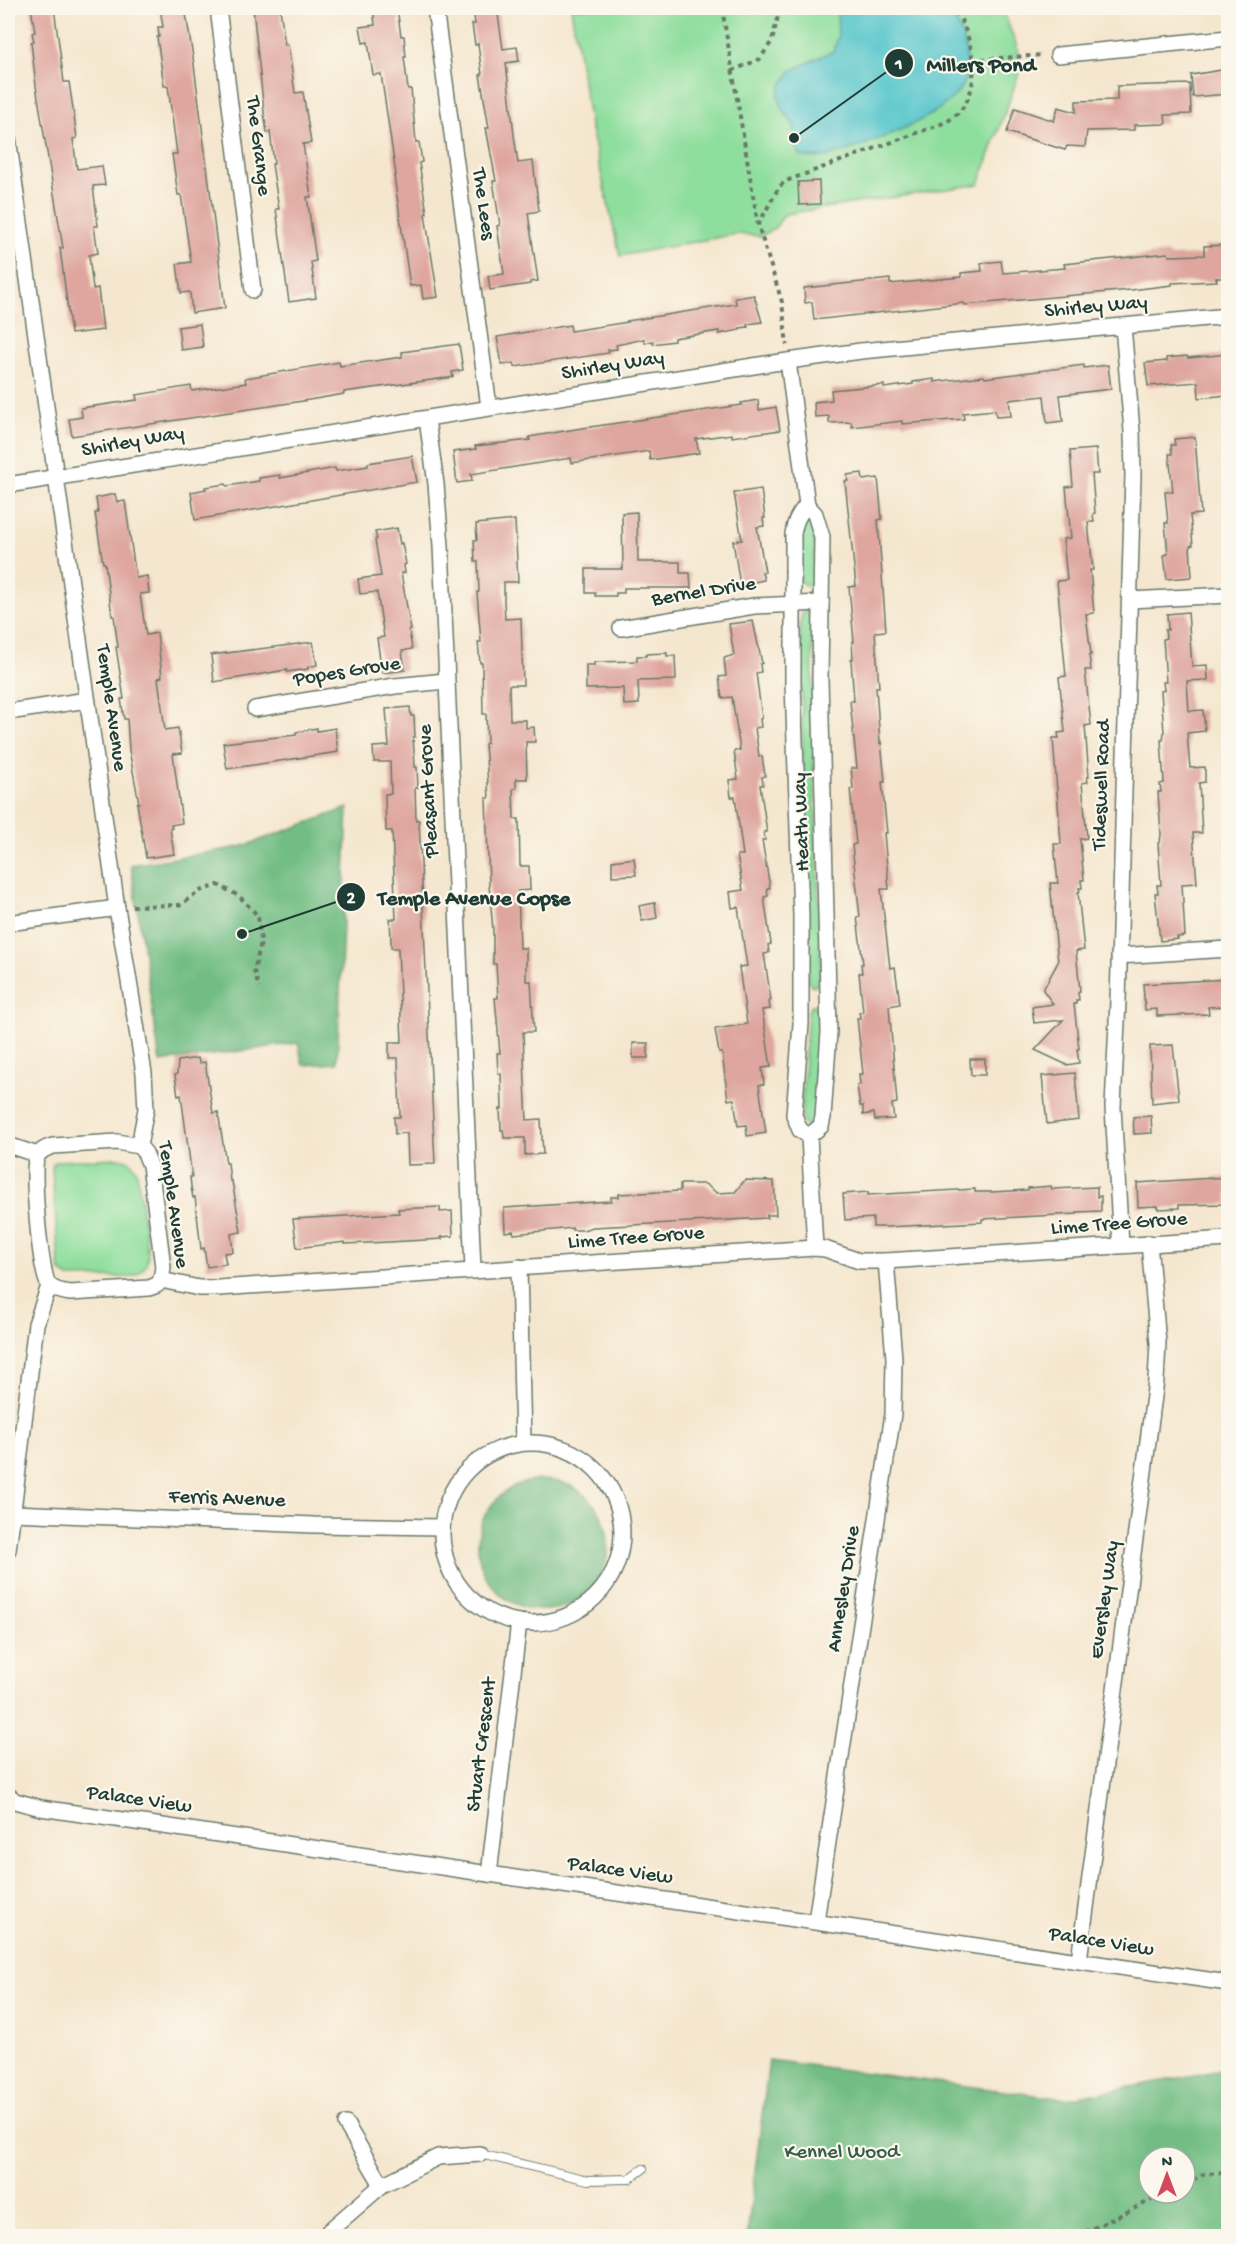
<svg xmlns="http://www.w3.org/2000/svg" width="1236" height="2244" font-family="'Gochi Hand',sans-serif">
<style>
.green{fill:#8ede9d;stroke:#568e68;stroke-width:1.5}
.forest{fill:#72bd84;stroke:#487d5c;stroke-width:1.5;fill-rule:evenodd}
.water{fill:#58c6cc;stroke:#3c8280;stroke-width:1.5}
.building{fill:#dea69e}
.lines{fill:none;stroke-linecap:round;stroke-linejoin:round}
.service-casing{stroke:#6a786a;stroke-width:10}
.minor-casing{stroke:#6a786a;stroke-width:18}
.path{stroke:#6a786a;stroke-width:4;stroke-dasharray:4.5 4.5;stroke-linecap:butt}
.service{stroke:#fff;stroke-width:8}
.minor{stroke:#fff;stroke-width:15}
.labels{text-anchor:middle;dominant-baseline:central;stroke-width:4.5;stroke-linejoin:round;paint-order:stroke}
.street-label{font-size:21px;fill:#1f3d34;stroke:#fbf7ec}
.park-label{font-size:21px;fill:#355d49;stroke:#fbf7ec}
.leader{fill:none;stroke:#1f3d34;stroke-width:2}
.callout-dot{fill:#1f3d34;stroke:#fbf7ec;stroke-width:2}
.mark-label{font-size:18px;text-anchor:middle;font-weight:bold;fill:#fff}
.callout-label{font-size:22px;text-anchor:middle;font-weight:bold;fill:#1f3d34;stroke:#fbf7ec;stroke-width:4.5;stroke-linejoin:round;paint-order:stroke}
</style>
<rect width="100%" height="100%" fill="#fbf7ec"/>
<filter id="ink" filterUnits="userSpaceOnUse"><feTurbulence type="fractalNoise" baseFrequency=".0167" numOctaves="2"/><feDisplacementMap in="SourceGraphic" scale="12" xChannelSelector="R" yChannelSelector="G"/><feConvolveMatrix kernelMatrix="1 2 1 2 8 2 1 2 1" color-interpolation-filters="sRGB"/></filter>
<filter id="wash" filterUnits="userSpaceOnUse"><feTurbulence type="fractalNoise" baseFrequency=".008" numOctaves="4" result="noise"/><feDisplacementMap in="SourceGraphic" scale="24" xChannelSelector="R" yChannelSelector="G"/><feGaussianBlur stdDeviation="1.35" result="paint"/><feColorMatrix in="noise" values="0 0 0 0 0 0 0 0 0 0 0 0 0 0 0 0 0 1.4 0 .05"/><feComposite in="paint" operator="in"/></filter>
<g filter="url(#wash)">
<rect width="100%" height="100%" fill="#f5e7cf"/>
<g class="green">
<path d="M571 8H1002L1017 47 1021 68 979 184 785 214 774 229 761 236 736 234 620 256 590 125Z"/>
<path d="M805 518H808C818 530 814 566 813 581L811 584 806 586 801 582 800 577V528Z"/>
<path d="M803 611 809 612 812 621 814 769 821 966 819 982 816 986 811 985 808 979 800 622Z"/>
<path d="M812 1005 817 1006 819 1009 820 1038 815 1120 814 1124 806 1126 801 1117 808 1011Z"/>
<path d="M116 1158C127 1158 134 1162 137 1172L148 1255C147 1267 142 1274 130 1277L69 1278 60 1270 59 1264 52 1170 53 1164 58 1161Z"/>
</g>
<g class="forest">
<path d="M348 808 337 1063 303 1065 298 1043 160 1062 131 865 241 847Z"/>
<circle cx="543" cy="1545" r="65"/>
<path d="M769 2060 1066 2099 1228 2069V2236H747ZM1149 2157H1185V2193H1149Z"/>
</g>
<path class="water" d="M837 8H946C957 21 964 36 966 53 966 59 968 66 967 71 964 107 899 131 871 142 847 150 826 162 801 156L794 145 795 131 793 124 782 108 778 95 782 84 792 70 833 51 838 38Z"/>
<g id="blocks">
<g class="building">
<path d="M31 8H54L64 82H69L72 102 77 138 73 139 77 169 102 166 105 185 93 186 98 226H94L98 253 89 255 93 289 98 288 103 330 71 334 60 248H63L36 86 31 42 34 41 32 33 35 32Z"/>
<path d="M160 8H185L193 57 225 308 192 313 190 292 181 293 177 264 191 262 181 195H178L172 154H177L168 86H164L157 37H159L158 27H163Z"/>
<path d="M253 8H280L285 45 288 44 295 93 303 92 311 143 303 144 311 197H307L316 261 311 262 316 298 289 302 276 209H279L272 164H274L270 132 267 133 264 112Z"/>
<path d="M373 8H397L401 36H404L405 47 406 57H404L408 89H411L416 142H419L422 162 419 163 427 213 425 214 438 297 423 299 421 285 410 286 394 176 396 175 381 74 373 75 368 42 363 43 360 27 375 25Z"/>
<path d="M476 8H497L503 49 517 47 519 61 506 63 514 135 518 163 533 161 539 211 528 213 538 281 530 282V284L490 290 488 276 504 274 497 226 500 225 493 181H496L486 128H489L480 75H482L478 44 475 45 472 24H475L474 15H477Z"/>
<path d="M1228 69V94L1193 97 1191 75Z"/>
<path d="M1190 84 1191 114 1165 115 1166 124 1134 125V130L1087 131 1085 147 1067 146 1065 150 1007 132 1015 108 1054 121 1058 107 1076 112V101L1117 100V86Z"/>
<path d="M819 181 820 204 799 205 798 182Z"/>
<path d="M1228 245V278H1216L1217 281 1172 283V285L1131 290 965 305 964 303 814 320 812 302 805 303 804 288 890 279V284L961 277V273L982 271 981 263 1001 261 1003 273 1065 268 1064 264 1168 253 1169 256 1204 255V246Z"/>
<path d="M754 295 762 322 747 324 748 327 740 328V330L719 334V331L674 338V341L653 344V341L645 343 644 339 616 345 617 349 608 350 609 353 515 367 514 363 502 365 497 337 570 325 571 331 628 322 627 321 736 304 735 298Z"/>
<path d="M200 324 203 347 181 350 178 327Z"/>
<path d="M459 344 463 370 452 372 453 377 344 392V394L303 401 72 436 69 419 82 417 81 408 137 400 136 395 191 386 192 391 246 383 245 378 339 362 340 366 402 357V352Z"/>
<path d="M1228 354V395L1199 398 1198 382 1148 386 1145 363 1167 361 1166 358 1177 357 1187 356 1188 358Z"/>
<path d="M1084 365V368L1108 365 1111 389 1060 395 1063 421 1047 423 1044 396 1009 400 1011 416 996 417 995 410 963 413 964 419 902 424V421L852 427 851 422 829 423V416L815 417 814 402 832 400 831 390 884 385V388L913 384V382L934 379V382L984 376 985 378Z"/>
<path d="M758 400 759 410 776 407 780 430 732 437V434L696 439 699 453 650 460 649 451 572 463 571 458 471 474 472 481 457 483 453 452 476 449 475 446 530 440 529 437 576 429 742 405 741 403Z"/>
<path d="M1195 437 1201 514 1190 515 1193 545 1190 546 1192 577 1167 579 1164 555 1168 554 1165 523H1168L1165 492H1173L1169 454H1172L1171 445H1175L1174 439Z"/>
<path d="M1096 449 1098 474H1092L1095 513 1093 514 1094 522H1088L1093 570H1090L1094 613 1086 614 1091 655H1089L1091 670H1085L1091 725 1085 726 1089 777H1087L1088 782 1082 783 1087 838 1080 839 1084 880H1081L1082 888H1079L1080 892H1078L1084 950 1076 951 1080 991 1078 992 1079 1000H1076V1004H1074L1079 1049H1077L1079 1063 1067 1065 1035 1050 1063 1020 1034 1023 1032 1007 1053 1004 1043 990 1058 962 1050 883H1058L1054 844H1061L1053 738H1059L1058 733 1065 732 1059 677 1066 676 1057 581 1067 580 1063 539 1071 538 1066 487 1073 486 1070 451Z"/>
<path d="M412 456 417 482 195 520 191 492 206 489 205 487 226 484 227 486 259 481V478L280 475V478L335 468 336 471 368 466V463Z"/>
<path d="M862 473 863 480 878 478 882 519 878 520 886 631 875 632 879 687H876L880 743 881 742 885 782H882L887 833H884L889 889H881L890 968 895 967 900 1004 889 1006 897 1103 892 1104 894 1119 875 1120 874 1113 863 1115V1106H860L857 1085H860L859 1074H863L857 1018H860L859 1012H863L859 973H862L861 964H863L857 917H860L852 845 856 844 850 789H853L851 768H857L850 701H854L851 660 853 659 852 642H854L849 587 856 586 845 481H848L847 475Z"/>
<path d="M761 489 765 518H763L764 526 757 527 765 572H762L764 580 740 585 733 541 742 540 734 493Z"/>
<path d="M115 494 117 502 125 501 136 578 147 576 149 593 140 594 146 635 157 633 162 677 158 678 165 730 178 728 182 753 173 754 182 823 171 825 172 828H170L174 854 146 858 137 803H139L129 750 127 719H124L121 699H124L116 647H118L116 632 114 616H112L105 563H103L95 513H98L96 498Z"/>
<path d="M637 512 638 562H680V573H690L691 588H624V593H616V596H595V593H586V569H623L622 513Z"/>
<path d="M515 520 518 582H504V601L505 619 521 618 523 685H509L510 720H526V728L534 727 535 742H526L527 779H516V788L513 789 514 819H519L520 866H529L530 890 518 891 520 948H526V981H531L534 1032H523L525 1083 527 1120 541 1119 543 1154 525 1155V1138H504L503 1130H501L500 1109H502L501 1074H498L497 1053H500L495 998H498L496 964H493V930L489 885 486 798H489L485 744 487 743 486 714H483L482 663H480L478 642H481L477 592H479L478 561H475L474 540H477L476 524Z"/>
<path d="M397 528 400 544 402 543 406 564 404 565 405 573H401L411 630H409L412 649 402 651 405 670 382 673 377 638 384 637 377 592 360 594 358 579 381 576 375 540 377 539 375 532Z"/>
<path d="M1188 612 1192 666 1207 665 1208 680 1187 681 1189 711 1203 710 1205 731 1187 733 1190 768 1205 767V782L1199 783 1202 833H1193L1197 883 1182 884 1185 936 1177 937 1178 939 1160 941 1155 893H1158L1157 885H1161L1158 843 1160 842 1161 834 1158 792H1161L1160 784 1164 783 1161 740H1163L1164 732 1161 691 1164 690 1163 682H1166L1163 639 1166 638 1165 630H1168L1167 614Z"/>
<path d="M753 621 762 663 760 664 761 672 756 673 762 718 760 719 761 727 755 728 759 756H762L765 776 762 777 763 785H760L767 832H764L765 840H762L770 888H767L768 896 764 897 771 944 768 945 769 953 764 954 771 1000 769 1001 770 1009 762 1010 771 1067 762 1068 764 1084 759 1085 766 1133 747 1136 746 1125 738 1126 734 1099 728 1100 722 1053H719L715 1029 747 1024 739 967 747 966 738 907 732 908 730 892 743 890 737 855H743L735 797H731L729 780 738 779 734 751 740 750 732 697 722 698 719 677 726 676 724 658 734 655 729 624Z"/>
<path d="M313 642 317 665 308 667V669L287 672V670L214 682 211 655Z"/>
<path d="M667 653V656H675L676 680 638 681 639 704 624 705 623 688 586 689V665H594V662L637 661V656H646V654Z"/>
<path d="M410 707 411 716H414L415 737H413L415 767H417L418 788H415L416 820H419L435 1164 408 1165 407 1133 395 1134 394 1117H400L398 1058H389V1042H402L398 948H391V939L390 919H396L392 831H386L385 794H391L390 762H374L373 747 389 746 386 709Z"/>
<path d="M317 728V731L335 728 338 752 227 769 223 743 296 735V732Z"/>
<path d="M634 858 636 875 612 876V861Z"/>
<path d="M655 903 657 918 642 921 639 906Z"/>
<path d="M1228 979V1006L1208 1007 1209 1014 1157 1016V1009L1145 1010 1143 984Z"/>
<rect x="633" y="1043" width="15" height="15"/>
<path d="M1173 1045 1179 1100 1152 1103 1150 1046Z"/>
<path d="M198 1058 199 1063 205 1062 213 1113 218 1112 226 1163H228L230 1181H232L241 1232 231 1234 233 1252 224 1253 226 1264 207 1267 204 1248 201 1249 195 1197 193 1198 191 1187 190 1177H192L181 1095 178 1096 175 1075 177 1074 178 1061Z"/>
<path d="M970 1059H985V1075H971Z"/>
<path d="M1075 1073 1079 1120 1047 1124 1042 1076Z"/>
<path d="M1151 1116 1152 1133 1134 1134 1133 1117Z"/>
<path d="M1228 1177V1204L1179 1205V1208L1158 1209V1206L1138 1207 1137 1183Z"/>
<path d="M745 1180 774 1181 776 1215H767V1218L593 1227 583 1230H572V1228L514 1234 513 1231 505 1232 504 1208 611 1201V1197H619V1194L680 1191V1184H705L717 1193 735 1192Z"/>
<path d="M1051 1186 1052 1189 1097 1187V1197L1101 1196V1211L1077 1212V1214L982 1219V1222L887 1227H873V1218L845 1220 843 1194 868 1192V1195L975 1189V1192H991L1028 1190V1188Z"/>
<path d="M440 1207V1212L452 1211 453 1236 441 1237 442 1239 389 1242 345 1244V1242L297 1248 293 1219 399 1213 398 1209Z"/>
</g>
</g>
</g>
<g filter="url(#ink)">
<use href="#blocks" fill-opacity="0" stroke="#6a786a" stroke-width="1.5"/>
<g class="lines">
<defs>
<path id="service" d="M480 2154 588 2180 629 2179 643 2169"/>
<g id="minor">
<path d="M218 8 253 290"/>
<path d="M435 8 489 407"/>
<path d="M1058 55 1228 38"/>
<path d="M8 138 117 908 144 1073 146 1109 139 1146"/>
<path d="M788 361 807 505 815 514 822 537 820 679 829 1032 823 1117 821 1126 809 1136 815 1248"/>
<path d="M427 419 436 484 441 546 473 1269"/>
<path d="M8 485 766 364 861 351 1228 316"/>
<path d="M807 505C798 514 795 522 793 534V683L801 916V1024L794 1115 800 1130 809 1136"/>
<path d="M1130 600 1228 595"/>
<path d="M621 628 754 606 821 603"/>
<path d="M255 709 395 686 446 681"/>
<path d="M8 712 87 700"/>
<path d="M8 923 117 908"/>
<path d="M1119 956 1228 949"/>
<path d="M8 1145 38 1155"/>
<path d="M139 1146 117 1142 53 1146C46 1148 41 1150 37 1156 31 1167 40 1275 49 1285 54 1290 63 1292 70 1293L149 1288 157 1285 161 1280"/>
<path d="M139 1146 145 1153 150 1165 163 1267 161 1280"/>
<path d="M1121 1245 1113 1107 1118 1001 1133 475 1132 431 1123 326"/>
<path d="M519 1267 523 1443"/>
<path d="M161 1280 199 1288H219L815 1248 825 1249 859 1261H886L1228 1239"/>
<circle cx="532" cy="1533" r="90"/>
<path d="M12 1513 314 1525 441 1527"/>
<path d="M8 1550 36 1324 49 1286"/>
<path d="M8 1795 15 1801 41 1808 1228 1983"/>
<path d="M489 1874 519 1622"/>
<path d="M816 1921 893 1414 894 1358 886 1261"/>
<path d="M1079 1960 1156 1381 1158 1343 1149 1243"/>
<path d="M346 2124 382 2185"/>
<path d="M326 2236 329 2231 382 2185 438 2157 480 2154"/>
</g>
</defs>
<use href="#service" class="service-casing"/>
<use href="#minor" class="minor-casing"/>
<g class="path">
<path d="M722 8 758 225 782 302 787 345"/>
<path d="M972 60 1043 55"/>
<path d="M732 71 760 59 772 41 780 8"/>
<path d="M758 225 779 187 786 181 944 123C987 102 976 41 954 8"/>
<path d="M132 906 180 905 200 891 218 885 239 896 258 916 261 942 254 971 259 988"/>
<path d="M1185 2184 1204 2174 1228 2173"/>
<path d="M1077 2236 1166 2193"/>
</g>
<use href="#service" class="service"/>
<use href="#minor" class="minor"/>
</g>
</g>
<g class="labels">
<g class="street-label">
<text transform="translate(257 146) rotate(83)">The Grange</text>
<text transform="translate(482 204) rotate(82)">The Lees</text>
<text transform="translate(1096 308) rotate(-5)">Shirley Way</text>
<text transform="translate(613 367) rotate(-9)">Shirley Way</text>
<text transform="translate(133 443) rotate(-10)">Shirley Way</text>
<text transform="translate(704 593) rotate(-9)">Bernel Drive</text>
<text transform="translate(347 673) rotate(-9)">Popes Grove</text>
<text transform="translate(110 708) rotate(82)">Temple Avenue</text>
<text transform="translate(1103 785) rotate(-88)">Tideswell Road</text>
<text transform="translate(430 791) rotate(-93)">Pleasant Grove</text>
<text transform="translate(803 822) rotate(-92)">Heath Way</text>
<text transform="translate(172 1205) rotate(82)">Temple Avenue</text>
<text transform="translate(1119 1225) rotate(-4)">Lime Tree Grove</text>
<text transform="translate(636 1239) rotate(-4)">Lime Tree Grove</text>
<text transform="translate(227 1500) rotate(2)">Ferris Avenue</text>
<text transform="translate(845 1589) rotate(-81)">Annesley Drive</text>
<text transform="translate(1106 1600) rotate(-82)">Eversley Way</text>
<text transform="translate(483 1745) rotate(-83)">Stuart Crescent</text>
<text transform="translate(139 1801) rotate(8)">Palace View</text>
<text transform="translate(620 1872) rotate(8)">Palace View</text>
<text transform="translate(1101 1943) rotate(9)">Palace View</text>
</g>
<g class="park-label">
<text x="842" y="2153">Kennel Wood</text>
</g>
</g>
<path class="leader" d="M794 138L899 63M242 934L351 897"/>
<g class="callout-dot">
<circle cx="794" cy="138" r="6"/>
<circle cx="242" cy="934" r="6"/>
<circle cx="899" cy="63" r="15"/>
<circle cx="351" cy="897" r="15"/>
</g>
<g class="mark-label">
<text x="899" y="69">1</text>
<text x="351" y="903">2</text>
</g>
<g class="callout-label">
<text x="981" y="71">Millers Pond</text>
<text x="474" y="904">Temple Avenue Copse</text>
</g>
<rect width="1236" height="2244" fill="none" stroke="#fbf7ec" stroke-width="30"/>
<g transform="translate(1167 2175)"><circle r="28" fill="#fbf7ec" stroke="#a3ada2" stroke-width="1.5"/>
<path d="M0-4.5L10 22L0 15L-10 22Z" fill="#d1495b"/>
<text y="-9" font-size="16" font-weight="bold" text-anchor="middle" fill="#1f3d34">N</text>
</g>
</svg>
